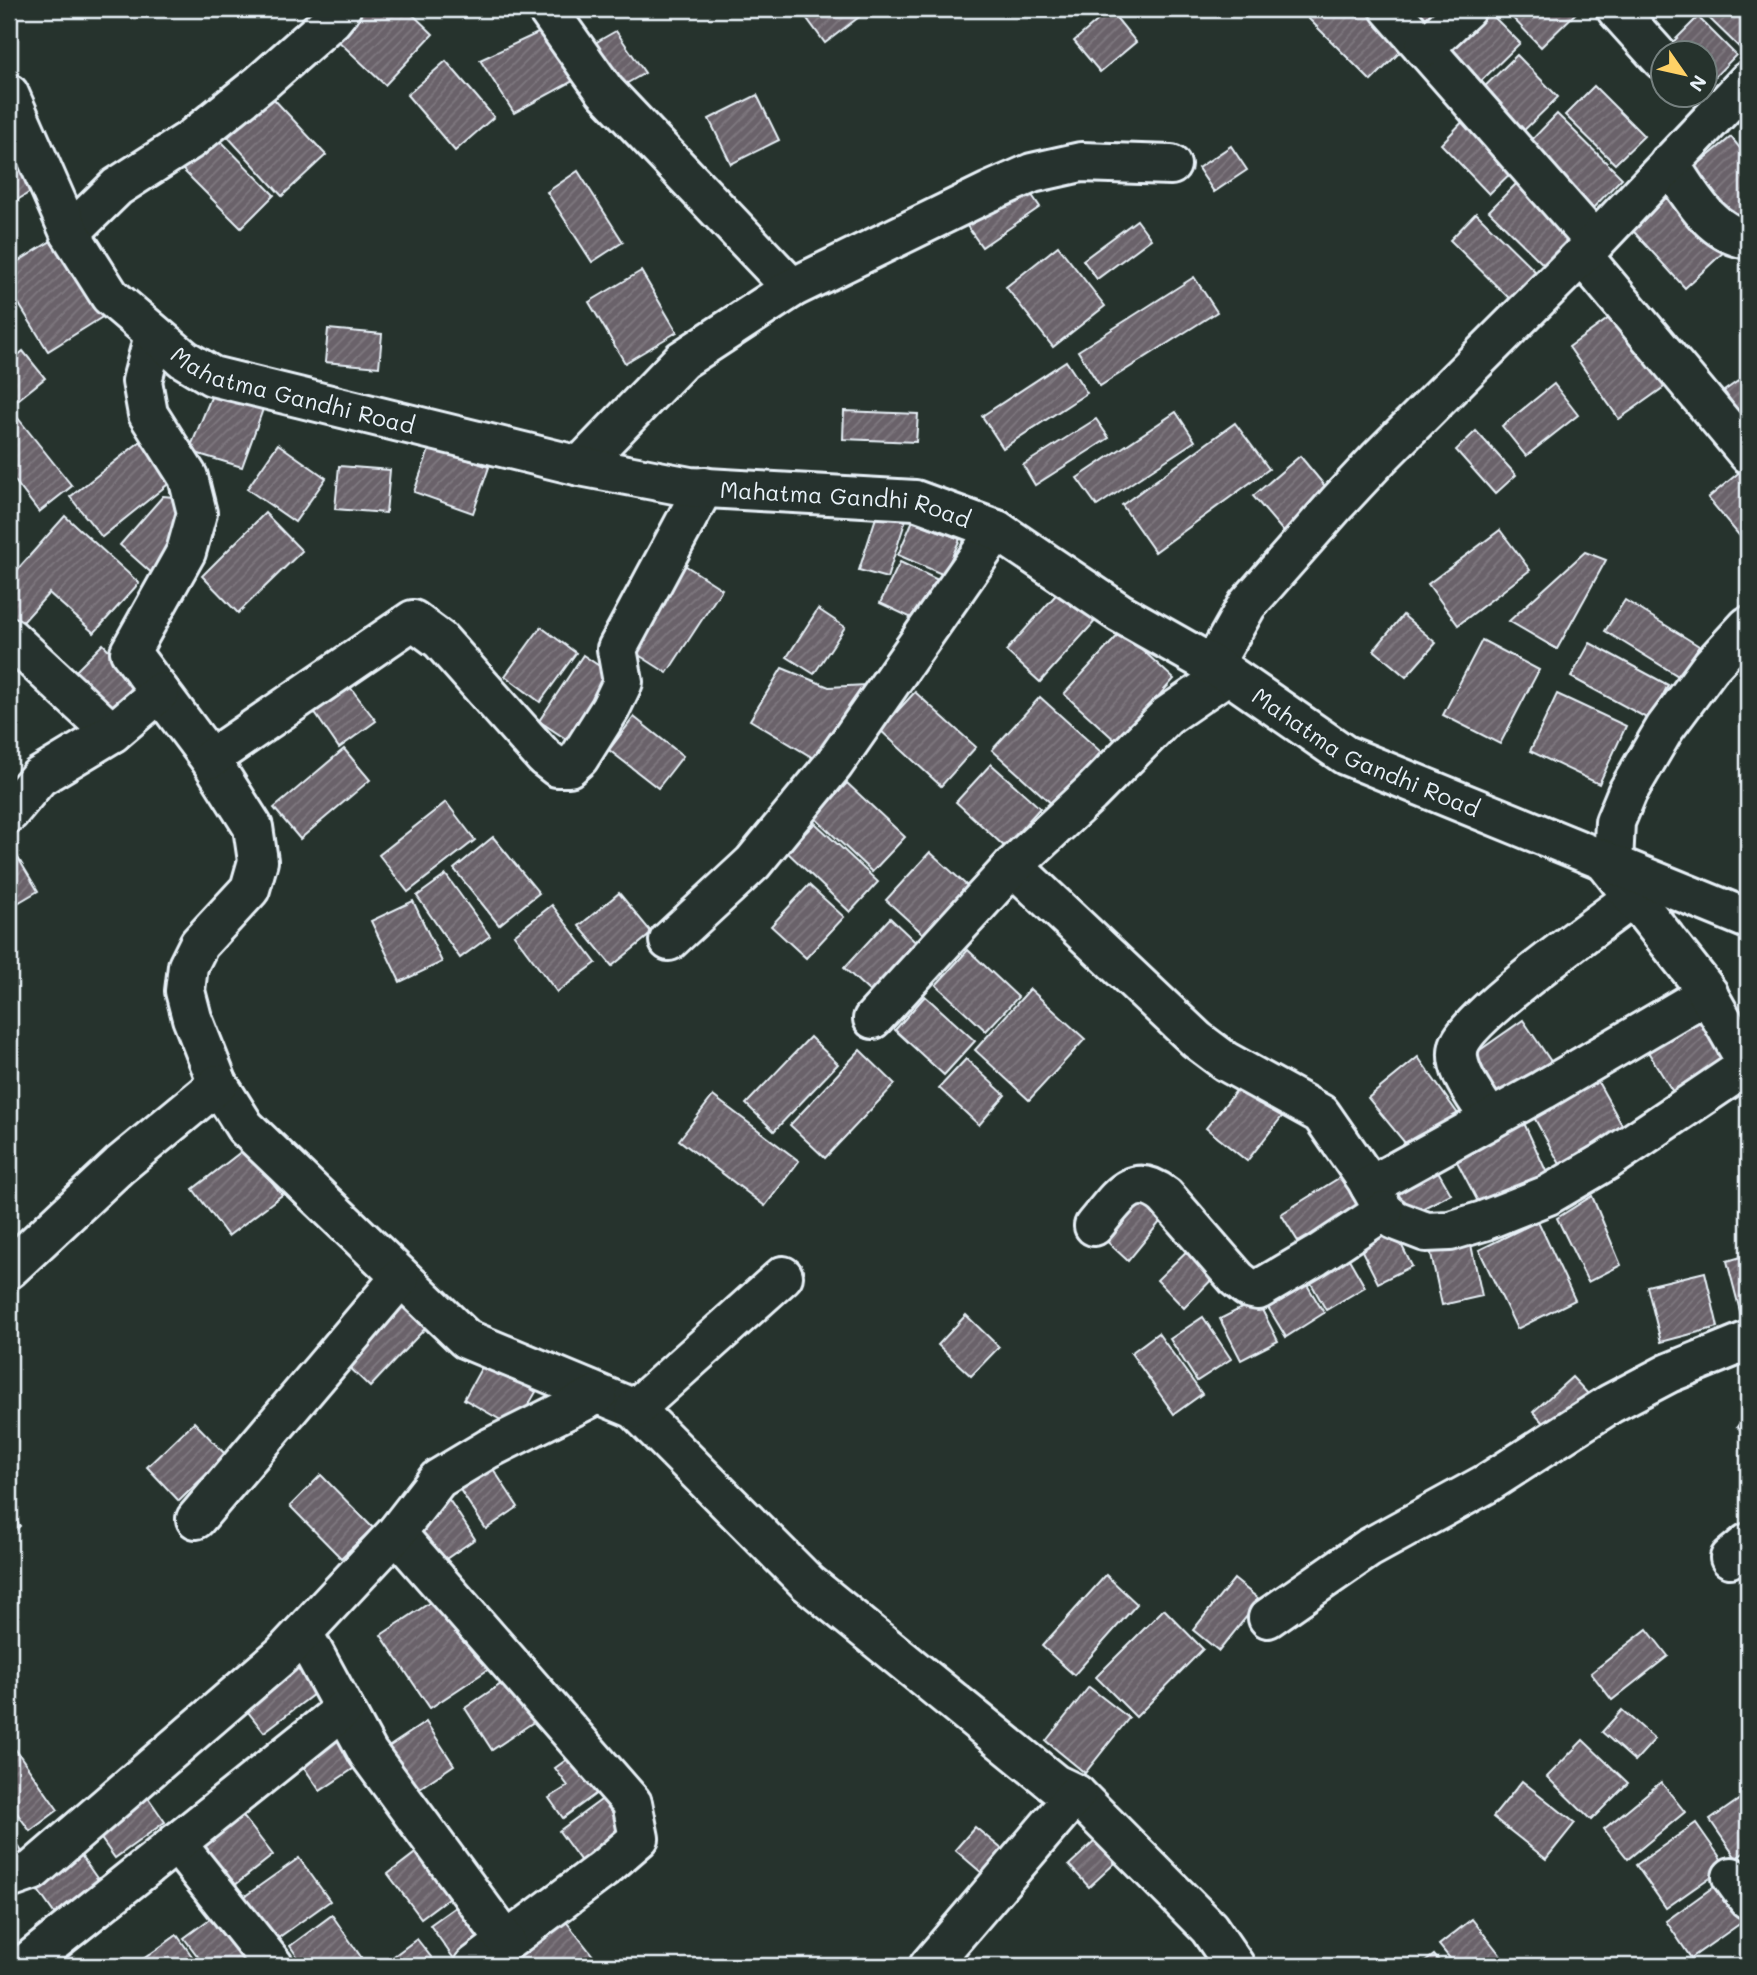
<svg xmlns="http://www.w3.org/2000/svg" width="1757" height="1975" font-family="Mali,sans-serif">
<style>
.building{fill:url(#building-hatch);stroke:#e8f1f8;stroke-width:2}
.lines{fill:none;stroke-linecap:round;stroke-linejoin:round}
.minor-casing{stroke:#e8f1f8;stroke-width:44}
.tertiary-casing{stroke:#e8f1f8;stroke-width:44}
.secondary-casing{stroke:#e8f1f8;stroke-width:44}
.minor{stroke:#26332d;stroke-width:38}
.tertiary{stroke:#26332d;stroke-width:38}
.secondary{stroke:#26332d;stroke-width:38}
.labels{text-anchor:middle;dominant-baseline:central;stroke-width:7;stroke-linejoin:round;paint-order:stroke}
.street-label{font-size:23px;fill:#e8f1f8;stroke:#26332d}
</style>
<defs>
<pattern id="building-hatch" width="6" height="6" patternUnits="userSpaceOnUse" patternTransform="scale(1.75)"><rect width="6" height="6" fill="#6a626a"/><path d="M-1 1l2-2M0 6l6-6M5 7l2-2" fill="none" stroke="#7f7980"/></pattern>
</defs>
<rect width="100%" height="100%" fill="#26332d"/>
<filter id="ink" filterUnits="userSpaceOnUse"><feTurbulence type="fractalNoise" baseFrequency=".0143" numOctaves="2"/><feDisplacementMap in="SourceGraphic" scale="14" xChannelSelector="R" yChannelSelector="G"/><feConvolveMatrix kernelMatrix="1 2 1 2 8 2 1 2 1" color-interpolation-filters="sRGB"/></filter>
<g filter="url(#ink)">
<g class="building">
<path d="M360 9H407L433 34 385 85 334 37Z"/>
<path d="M800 9H854L859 17 825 43Z"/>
<path d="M1317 9H1376L1410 42 1371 81 1308 18Z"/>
<path d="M1412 9H1457L1434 31Z"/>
<path d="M1479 9H1486L1520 43 1475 87 1437 49Z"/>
<path d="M1504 9H1577L1579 10 1541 47Z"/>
<path d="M1718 9H1748V40L1740 48 1709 18Z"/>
<path d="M1110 10 1136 42 1100 72 1074 41Z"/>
<path d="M1698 17 1736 55 1706 86 1704 52H1671L1667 48Z"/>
<path d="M616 31 645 73 615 90 586 48Z"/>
<path d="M540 32 575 80 514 113 480 60Z"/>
<path d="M1517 55 1558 97 1514 140 1473 98Z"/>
<path d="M446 61 494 117 455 151 407 95Z"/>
<path d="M1594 86 1644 136 1615 164 1565 115Z"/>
<path d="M757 95 779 140 731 164 709 119Z"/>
<path d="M272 97 326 155 282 196 228 137Z"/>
<path d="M1471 113 1521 163 1489 194 1441 144Z"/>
<path d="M1557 114 1622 178 1587 214 1522 150Z"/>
<path d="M215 135 274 195 241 228 182 169Z"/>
<path d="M1731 137 1748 158V217L1730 232 1684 176Z"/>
<path d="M1231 146 1247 170 1214 192 1198 168Z"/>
<path d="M18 166 32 191 9 205V171Z"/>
<path d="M578 171 623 242 592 262 547 192Z"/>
<path d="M1522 178 1580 235 1547 268 1489 211Z"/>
<path d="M1021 179 1040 207 982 247 962 219Z"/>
<path d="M1668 183 1727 249 1685 288 1625 222Z"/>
<path d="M1476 213 1541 277 1515 304 1450 240Z"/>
<path d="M1137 220 1151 239 1097 279 1083 260Z"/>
<path d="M56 238 104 316 48 351 9 288V267Z"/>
<path d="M1058 246 1105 306 1053 347 1006 287Z"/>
<path d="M641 271 677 332 625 363 589 302Z"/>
<path d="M1194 277 1217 312 1100 386 1078 351Z"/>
<path d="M1616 313 1667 385 1619 419 1569 347Z"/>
<path d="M328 329 382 334 379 367 325 362Z"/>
<path d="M23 351 45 378 9 407V363Z"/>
<path d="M1066 361 1087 393 1003 448 982 416Z"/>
<path d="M1748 374V425L1724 391Z"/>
<path d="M1554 384 1578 415 1526 456 1502 426Z"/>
<path d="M216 385 267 398 242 467 189 451Z"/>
<path d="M844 411 918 414 916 442 843 439Z"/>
<path d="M1176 412 1195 441 1097 506 1077 478Z"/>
<path d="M17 417 72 486 39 512 9 473V424Z"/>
<path d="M1096 419 1109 438 1035 485 1023 465Z"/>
<path d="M1235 423 1269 469 1155 552 1122 505Z"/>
<path d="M1476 431 1516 475 1495 494 1456 450Z"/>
<path d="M141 441 172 481 102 537 70 497Z"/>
<path d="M278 444 326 478 295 522 247 489Z"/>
<path d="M430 447 489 467 473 513 414 492Z"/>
<path d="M1300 456 1334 497 1288 537 1253 496Z"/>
<path d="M339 466 390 470 386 513 335 509Z"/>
<path d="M1741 471 1748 480V546L1708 498Z"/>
<path d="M163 496 173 497 180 519 155 576 120 545Z"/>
<path d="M880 505 908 513 887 578 859 570Z"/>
<path d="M265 513 302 551 238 613 202 576Z"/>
<path d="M65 516 139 583 94 633 49 593 14 632 9 627V579Z"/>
<path d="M913 520 960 539 944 575 898 555Z"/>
<path d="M1500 530 1530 570 1458 625 1428 584Z"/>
<path d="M1585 552 1606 560 1557 649 1509 621Z"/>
<path d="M680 562 722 589 667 673 626 647Z"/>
<path d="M900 562 938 580 918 621 880 603Z"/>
<path d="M1062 588 1097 619 1040 682 1006 651Z"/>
<path d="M1625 600 1699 646 1680 677 1605 631Z"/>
<path d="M818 609 845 627 814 674 787 657Z"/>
<path d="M1403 615 1436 643 1406 677 1374 650Z"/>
<path d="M541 627 576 653 540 702 505 676Z"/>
<path d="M1122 631 1174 679 1117 742 1064 694Z"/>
<path d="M1482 640 1539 670 1500 744 1443 715Z"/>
<path d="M1590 643 1668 685 1650 720 1571 677Z"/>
<path d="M103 644 150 693 123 720 75 672Z"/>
<path d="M583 655 620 680 575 745 539 721Z"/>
<path d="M782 668 829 687 865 685 820 762 750 720Z"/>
<path d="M347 683 376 721 339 748 312 709Z"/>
<path d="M915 692 976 747 941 786 880 730Z"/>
<path d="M1557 694 1626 726 1599 784 1530 751Z"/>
<path d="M1040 697 1101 752 1053 805 992 750Z"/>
<path d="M634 717 683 756 658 788 609 750Z"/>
<path d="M344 749 370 780 300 839 274 808Z"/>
<path d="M991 764 1040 808 1005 847 956 802Z"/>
<path d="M847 783 905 837 872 872 815 818Z"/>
<path d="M446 802 475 840 408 892 379 855Z"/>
<path d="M815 823 878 882 850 912 787 852Z"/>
<path d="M493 837 539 893 499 925 454 869Z"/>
<path d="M9 843 38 891 9 908Z"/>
<path d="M930 852 975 893 931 941 886 900Z"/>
<path d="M446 875 490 936 460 958 417 896Z"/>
<path d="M809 885 844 917 806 958 771 926Z"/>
<path d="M619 893 652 933 612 966 579 926Z"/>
<path d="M413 901 442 962 400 982 371 921Z"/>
<path d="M552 905 596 963 557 992 514 935Z"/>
<path d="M890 918 926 952 881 1002 844 968Z"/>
<path d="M968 950 1018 997 986 1031 936 985Z"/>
<path d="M1030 989 1085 1039 1029 1100 975 1050Z"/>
<path d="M925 996 975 1041 944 1075 895 1030Z"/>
<path d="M1696 1015 1727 1066 1676 1097 1645 1047Z"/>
<path d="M1523 1020 1558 1072 1500 1108 1470 1057Z"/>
<path d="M810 1037 838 1064 774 1131 746 1104Z"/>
<path d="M860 1050 895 1084 825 1158 790 1125Z"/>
<path d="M1418 1057 1465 1124 1414 1154 1368 1098Z"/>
<path d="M966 1059 1005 1095 979 1125 939 1088Z"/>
<path d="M1593 1073 1631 1141 1567 1177 1530 1110Z"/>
<path d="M1244 1081 1284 1114 1247 1161 1206 1128Z"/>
<path d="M713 1096 799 1161 765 1206 679 1140Z"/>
<path d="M1524 1123 1552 1184 1485 1215 1455 1158Z"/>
<path d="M246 1148 282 1195 228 1236 193 1189Z"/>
<path d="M1435 1166 1451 1194 1400 1220 1385 1193Z"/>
<path d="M1347 1173 1370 1210 1304 1251 1281 1214Z"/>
<path d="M1138 1190 1169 1211 1128 1261 1100 1235Z"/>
<path d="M1592 1196 1621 1265 1588 1282 1557 1218Z"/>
<path d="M1538 1221 1575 1300 1517 1329 1479 1250Z"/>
<path d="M1390 1222 1412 1266 1378 1283 1356 1239Z"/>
<path d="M1470 1240 1482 1296 1442 1305 1430 1249Z"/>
<path d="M1197 1241 1224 1267 1184 1308 1157 1280Z"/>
<path d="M1341 1245 1365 1287 1326 1310 1302 1267Z"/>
<path d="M1748 1255V1313L1741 1315 1727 1261Z"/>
<path d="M1298 1270 1324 1313 1286 1337 1260 1294Z"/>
<path d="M1705 1272 1718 1327 1661 1342 1647 1286Z"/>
<path d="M405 1293 434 1319 370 1387 342 1360Z"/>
<path d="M1257 1300 1278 1341 1241 1360 1220 1319Z"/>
<path d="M966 1315 999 1347 971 1376 938 1345Z"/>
<path d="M1203 1317 1231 1359 1197 1381 1170 1339Z"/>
<path d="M1158 1333 1202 1394 1174 1414 1131 1353Z"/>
<path d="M484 1363 536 1392 515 1428 464 1399Z"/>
<path d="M1572 1377 1591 1397 1552 1433 1533 1412Z"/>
<path d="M1748 1411V1435L1737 1427Z"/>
<path d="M194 1422 226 1455 179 1501 147 1467Z"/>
<path d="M486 1458 518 1507 486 1529 453 1479Z"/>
<path d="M321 1475 373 1528 341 1558 290 1506Z"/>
<path d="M446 1495 475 1539 440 1563 410 1519Z"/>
<path d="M9 1513 20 1526 9 1536Z"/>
<path d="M1106 1575 1137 1604 1074 1675 1042 1646Z"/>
<path d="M1234 1579 1260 1600 1219 1651 1193 1630Z"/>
<path d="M443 1594 492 1667 430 1708 381 1635Z"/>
<path d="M1164 1609 1203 1649 1136 1717 1096 1677Z"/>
<path d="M1647 1629 1668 1656 1612 1700 1591 1673Z"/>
<path d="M295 1660 318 1691 264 1732 240 1702Z"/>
<path d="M510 1678 538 1719 492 1750 465 1708Z"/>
<path d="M1089 1687 1129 1718 1085 1773 1046 1741Z"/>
<path d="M1622 1710 1655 1739 1635 1761 1602 1732Z"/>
<path d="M426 1722 454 1765 412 1793 384 1750Z"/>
<path d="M337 1726 362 1763 320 1791 295 1754Z"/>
<path d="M1583 1740 1628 1783 1591 1820 1547 1777Z"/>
<path d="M16 1750 58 1810 30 1831 9 1802V1756Z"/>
<path d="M576 1753 601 1790 563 1818 549 1798 568 1786 555 1768Z"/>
<path d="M1522 1781 1575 1823 1546 1859 1493 1817Z"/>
<path d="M1661 1782 1685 1812 1628 1859 1604 1829Z"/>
<path d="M140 1786 165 1822 115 1858 89 1822Z"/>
<path d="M1747 1794 1748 1850 1736 1858 1710 1820Z"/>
<path d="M608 1795 632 1828 583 1864 559 1831Z"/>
<path d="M239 1811 273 1855 225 1893 191 1850Z"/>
<path d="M1696 1823 1726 1866 1666 1908 1636 1865Z"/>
<path d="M975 1827 1009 1855 989 1879 955 1850Z"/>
<path d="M1107 1830 1127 1852 1089 1887 1069 1865Z"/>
<path d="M9 1831 22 1852 9 1860Z"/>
<path d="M73 1844 101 1884 56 1916 28 1876Z"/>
<path d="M427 1844 460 1889 421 1918 388 1874Z"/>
<path d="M299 1858 330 1901 268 1945 238 1901Z"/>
<path d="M1727 1877 1748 1918 1691 1958 1666 1921Z"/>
<path d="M468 1898 499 1941 459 1966 430 1925Z"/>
<path d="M222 1910 252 1966H205L184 1938Z"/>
<path d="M557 1910 601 1966H526L510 1947Z"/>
<path d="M332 1915 361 1957 348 1966H304L290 1946Z"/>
<path d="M1472 1919 1509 1966H1456L1439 1945Z"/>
<path d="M177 1935 199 1966H136L135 1965Z"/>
<path d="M417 1939 438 1966H385L383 1964Z"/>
<path d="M1434 1955 1443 1966H1420Z"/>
</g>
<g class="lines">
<defs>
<g id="minor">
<path d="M547 9 605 91 792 288"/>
<path d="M1390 9 1595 242"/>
<path d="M1616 9 1662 60"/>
<path d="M1424 48 1466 9"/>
<path d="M1669 163C1690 194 1709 233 1748 239"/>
<path d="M70 233 117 187 190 140 261 83 332 20 341 9"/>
<path d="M1582 255 1748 454"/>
<path d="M154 335 142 381 148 414 188 477 197 513 186 552 130 652 210 759 253 827 258 861 250 889 199 944 188 966 185 991 192 1018 218 1084 245 1127 466 1339 635 1409 808 1583 1055 1784 1076 1794 1209 1928 1235 1966"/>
<path d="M580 466 682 360 792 288 989 192 1032 173 1081 162 1171 165"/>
<path d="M9 637 112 733"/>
<path d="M1213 665 1247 605 1337 503 1379 458 1595 242 1748 81"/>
<path d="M210 759 413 620 440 640 544 757 557 767H569L579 758 610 709 623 682 617 649 704 487"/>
<path d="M9 813 39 777 112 733 160 692"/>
<path d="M1613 863 1615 822 1627 793 1665 728 1711 666 1748 626"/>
<path d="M1013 866 1197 1040 1225 1061 1321 1114 1366 1179 1384 1211 1395 1220 1426 1232 1450 1231 1483 1221 1548 1195 1606 1161 1748 1065"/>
<path d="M669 941 753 863 834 764 997 530"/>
<path d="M873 1019 1013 866 1090 794 1167 716 1228 674"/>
<path d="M1490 1119C1479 1100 1452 1070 1459 1046 1469 1015 1602 921 1634 897"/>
<path d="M1370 1186 1543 1090 1708 993"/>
<path d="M1094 1226C1116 1201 1131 1169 1165 1196L1237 1279 1248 1288 1258 1290 1316 1256 1384 1211"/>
<path d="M9 1269 120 1165 218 1084"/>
<path d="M635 1409 783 1276"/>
<path d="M196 1519 400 1278"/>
<path d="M396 1533 632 1803 639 1838 602 1870 474 1966"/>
<path d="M1730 1558 1748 1543"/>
<path d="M1268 1618 1369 1548 1486 1484 1610 1404 1669 1373 1748 1341"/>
<path d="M303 1633 368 1753 506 1941"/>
<path d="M176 1843 274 1966"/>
<path d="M1732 1877 1748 1899"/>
<path d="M9 1879 32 1871 282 1655 396 1533 438 1479 488 1449 598 1394"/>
<path d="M23 1966 344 1709"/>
<path d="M929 1966 1076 1794"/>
</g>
<path id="tertiary" d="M1602 858 1703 986 1748 1065"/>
<g id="secondary">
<path id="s1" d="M9 94 70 233 110 296 184 359 212 376 580 466 690 487 915 500 997 530 1120 613 1228 674 1345 755 1748 919"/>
</g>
</defs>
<use href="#minor" class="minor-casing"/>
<use href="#tertiary" class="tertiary-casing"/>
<use href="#secondary" class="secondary-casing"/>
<use href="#minor" class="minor"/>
<use href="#tertiary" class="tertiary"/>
<use href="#secondary" class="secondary"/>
</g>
</g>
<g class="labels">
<g class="street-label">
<text stroke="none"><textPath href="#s1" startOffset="438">Mahatma Gandhi Road</textPath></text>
<text stroke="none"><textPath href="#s1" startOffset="1004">Mahatma Gandhi Road</textPath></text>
<text stroke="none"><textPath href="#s1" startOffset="1592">Mahatma Gandhi Road</textPath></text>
</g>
</g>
<rect width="1757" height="1975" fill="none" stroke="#26332d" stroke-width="35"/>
<rect x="18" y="18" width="1722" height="1940" fill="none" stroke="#e8f1f8" stroke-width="2.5" filter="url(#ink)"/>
<g transform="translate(1684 74) rotate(124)"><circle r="33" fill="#26332d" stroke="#747f7e" stroke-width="2"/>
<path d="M0-5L12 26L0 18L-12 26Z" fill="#ffd166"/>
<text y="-10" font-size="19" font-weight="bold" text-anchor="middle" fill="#e8f1f8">N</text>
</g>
</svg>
